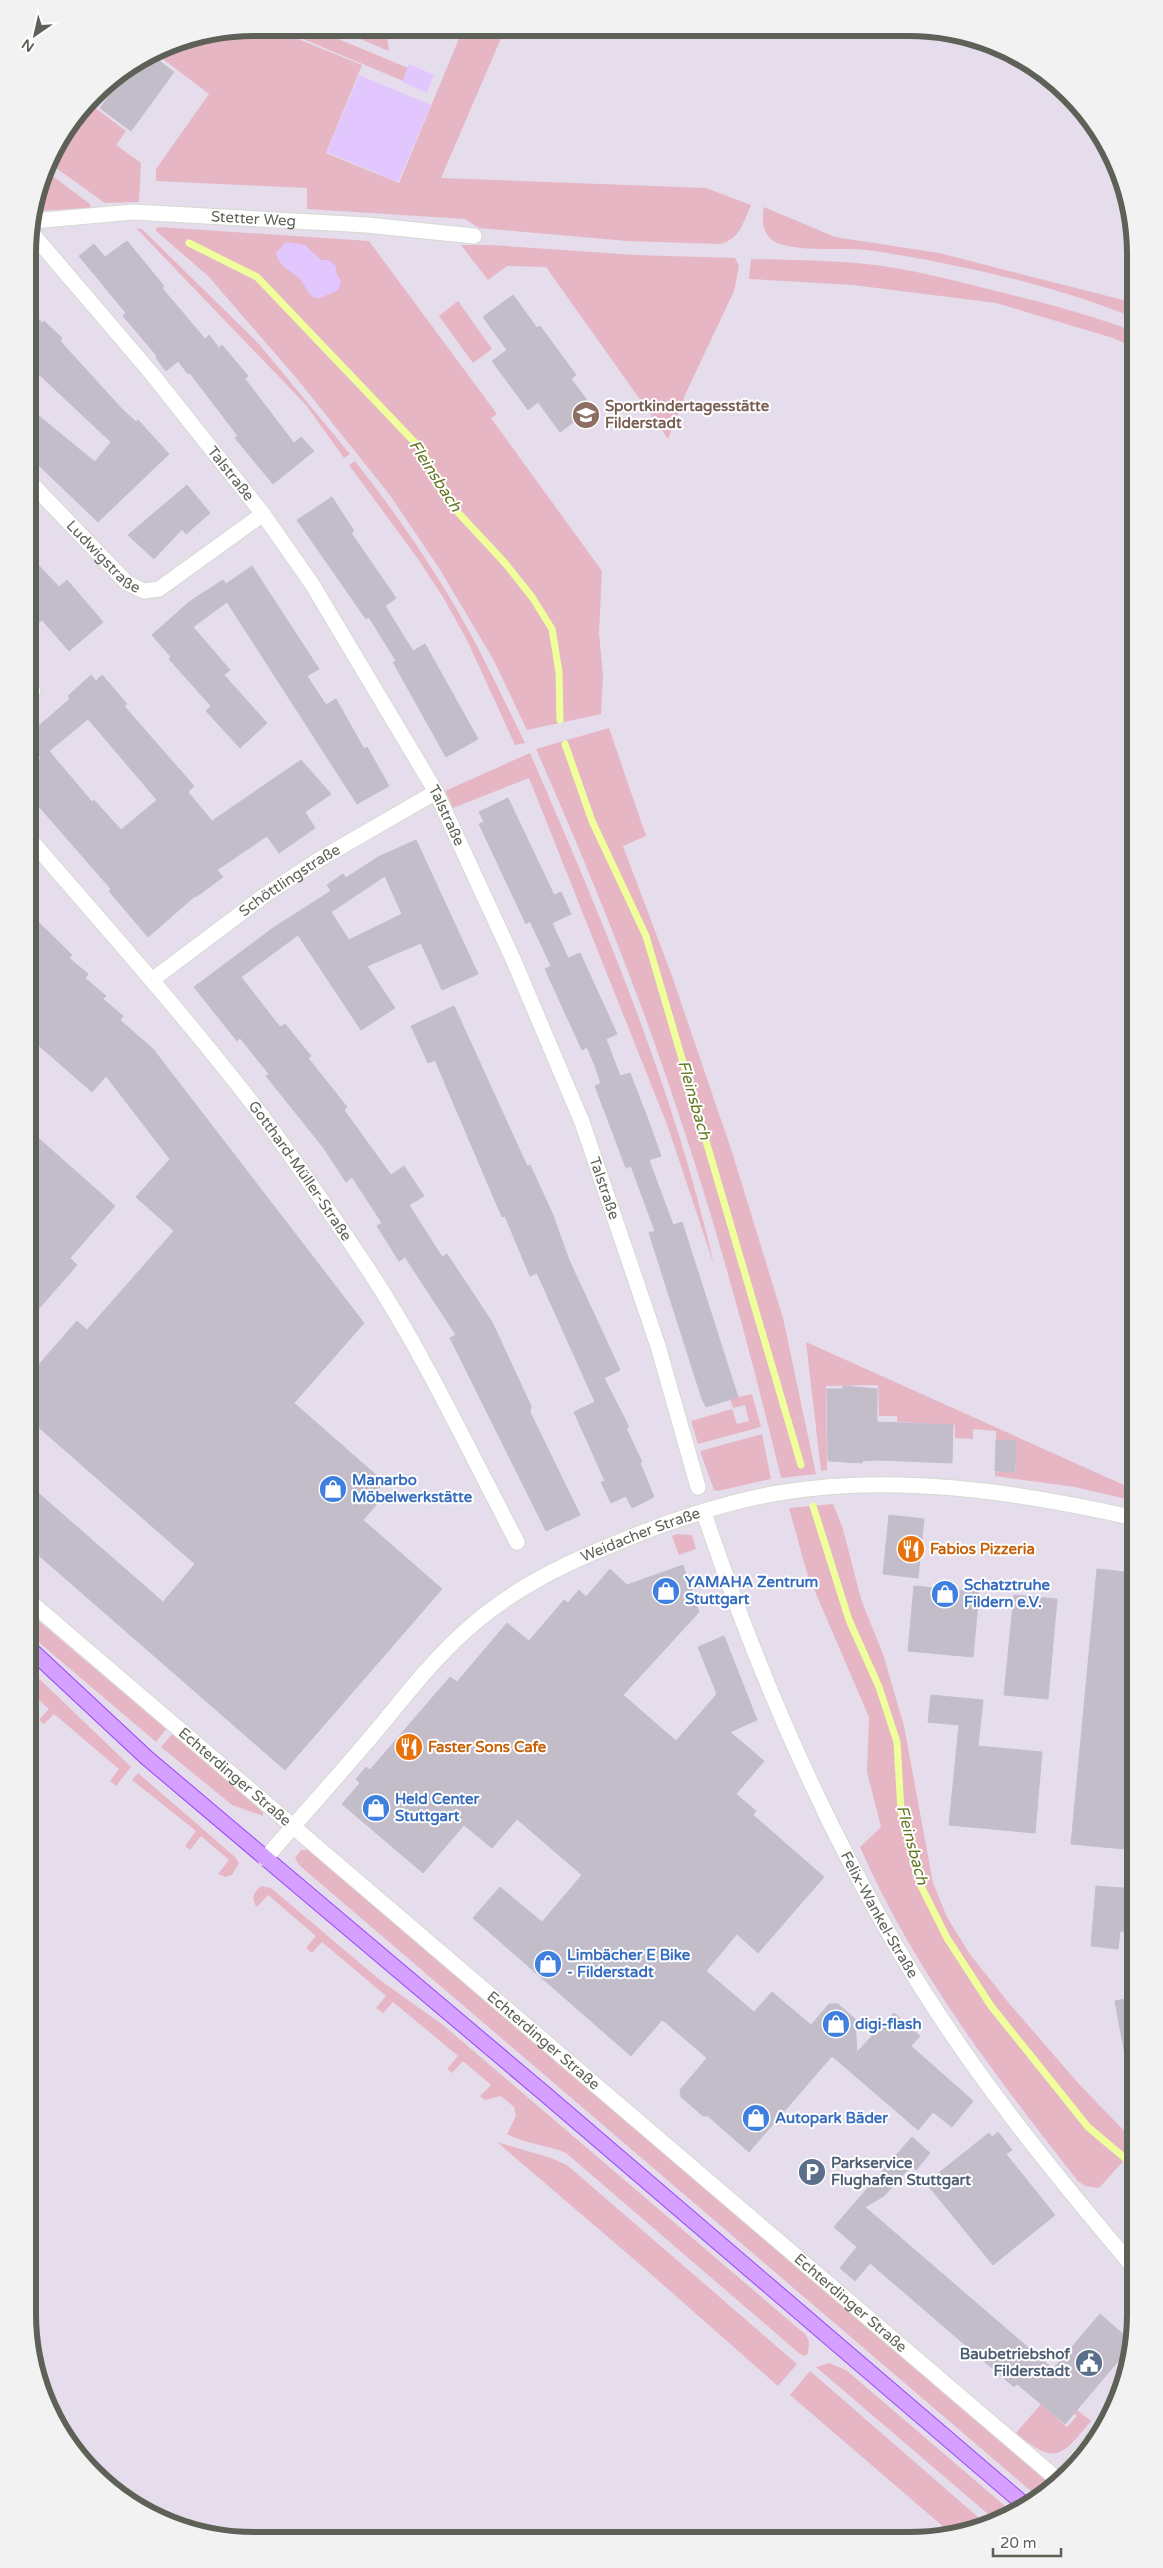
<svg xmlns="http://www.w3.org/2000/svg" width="1163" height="2568" font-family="'Varela Round',sans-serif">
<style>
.green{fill:#e7b6c4}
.sand{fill:#e2c7fe}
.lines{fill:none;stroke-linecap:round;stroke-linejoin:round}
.stream{stroke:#efff9b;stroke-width:7}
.building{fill:#c2bdc9;stroke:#c4bcd1;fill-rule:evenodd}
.minor-casing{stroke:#d6dad1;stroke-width:17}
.major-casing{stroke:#9644ff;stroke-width:17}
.minor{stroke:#fff;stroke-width:15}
.major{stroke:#d5a0ff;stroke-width:15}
.labels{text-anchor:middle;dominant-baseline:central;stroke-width:4;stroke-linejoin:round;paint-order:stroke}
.street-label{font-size:15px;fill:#5e6157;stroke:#fff}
.education-label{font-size:15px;font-weight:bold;fill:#785e54;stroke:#fff;text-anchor:start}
.shop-label{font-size:15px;font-weight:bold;fill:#366cbe;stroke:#fff;text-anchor:start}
.food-label{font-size:15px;font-weight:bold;fill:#c56008;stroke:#fff;text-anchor:start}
.service-label{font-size:15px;font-weight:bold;fill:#4e5e75;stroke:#fff;text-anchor:start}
.water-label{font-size:16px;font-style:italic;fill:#657824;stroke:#fff}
.rim{fill:none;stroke:#5e6157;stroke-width:6}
</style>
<rect width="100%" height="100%" fill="#e5ddec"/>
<g class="green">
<path d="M254 28H271L362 65 326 153 399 183 463 29H505L441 178 706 188 751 205C743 223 740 239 720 244L627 241 479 228 465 219 307 209V188L156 181V169L209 94 155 53 168 45Z"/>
<path d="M277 28H312L408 68 403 81Z"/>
<path d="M334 28H386L389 51Z"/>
<path d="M109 81 111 84 94 107 126 131 116 145 141 163 139 202 105 203 49 163 51 154Z"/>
<path d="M46 171 90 204 91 208 35 211Z"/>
<path d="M764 207 835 237 939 253 1127 301 1135 304V318C1053 285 963 265 875 251 844 246 810 253 780 244 763 239 761 222 764 207Z"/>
<path d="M158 227 369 241 497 414 491 418 602 571 599 633 603 675 601 714 527 730 493 659 439 568 389 494 298 380 209 277 155 230Z"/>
<path d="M136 228 142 229 258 343 350 454 344 458 306 405Z"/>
<path d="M461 245H491L636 255 735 258 739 266 734 291 685 395 668 439 546 267 507 266 488 280Z"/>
<path d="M751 259C794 260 840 260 883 266 928 273 972 285 1016 296 1056 306 1097 317 1135 332V348L1113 338 996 303 853 285 749 279Z"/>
<path d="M458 301 492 349 473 363 439 316Z"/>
<path d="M355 461C400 518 442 580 476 644 493 677 509 710 525 743L515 745 467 640 443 597 418 559 349 465Z"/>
<path d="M609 728 646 836 623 846 672 976 733 1155 783 1318 816 1474 781 1478C751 1354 718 1230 677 1109 637 987 588 867 536 749Z"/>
<path d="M530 753C602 919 674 1088 714 1265L668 1127 529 778 453 808 445 791Z"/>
<path d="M806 1342 1135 1490V1501L1075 1487 995 1476V1472H1016V1441L996 1440V1431L973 1429V1439L955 1438V1425L897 1422V1416H879L878 1385 826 1386 827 1470 821 1471Z"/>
<path d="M752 1394 761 1427 698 1444 691 1421 732 1409 737 1424 749 1421 745 1405 733 1408 730 1399Z"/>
<path d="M762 1434 771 1479 718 1491 714 1490 700 1451Z"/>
<path d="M833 1504 842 1526 862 1602 883 1654 904 1726 933 1883 947 1917 969 1953 1008 2002 1078 2083 1135 2142V2148L1099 2188 1085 2186 1078 2181C996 2077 913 1969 860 1847L881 1827 867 1772 869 1717 807 1573 789 1508Z"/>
<path d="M677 1534 692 1535 696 1549 679 1555 672 1536Z"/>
<path d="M28 1612 166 1729 156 1742 28 1633Z"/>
<path d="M28 1668 131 1767 116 1786 110 1781 119 1769 54 1714 44 1724 39 1720 49 1709 28 1690Z"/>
<path d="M172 1734 263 1812V1816L232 1805 161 1747Z"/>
<path d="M138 1773 235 1857 239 1863 232 1875 225 1877 218 1874 229 1860 201 1836 190 1850 185 1846 196 1831 132 1780Z"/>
<path d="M301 1850H309L1052 2486 1039 2498 299 1865 295 1858Z"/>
<path d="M261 1886 271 1888 380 1980 443 2025 806 2335 809 2342 808 2353 805 2356 800 2354 566 2153C547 2145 525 2144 507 2134L516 2116 514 2107 501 2096 485 2100 480 2096 491 2085 463 2061 452 2073 447 2069 458 2056 393 2002 383 2013 376 2008 386 1996 322 1942 312 1953 306 1948 316 1936 268 1895 257 1907C250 1899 254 1892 261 1886Z"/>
<path d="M497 2142 551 2158 567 2165 797 2364 778 2386 643 2267Z"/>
<path d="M1135 2212V2246C1126 2235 1124 2223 1135 2212Z"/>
<path d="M829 2363 846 2370 1012 2512 995 2520 816 2367Z"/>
<path d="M810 2371 986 2524 968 2533 953 2535 790 2395Z"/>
<path d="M49 2402 123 2496 105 2484 66 2439Z"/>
<path d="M1041 2404 1067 2427 1077 2416 1074 2414 1077 2410 1091 2421C1061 2457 1056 2466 1016 2433Z"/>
</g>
<g class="sand">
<path d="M409 64 434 75 427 93 402 82Z"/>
<path d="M359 75 431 105 398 182 327 152Z"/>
<path d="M286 242 305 245 321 260H328L336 266V272L341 282 338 290 320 298 313 297C307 292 305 286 301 280 292 270 280 269 276 253Z"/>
</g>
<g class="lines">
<g class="stream">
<path d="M189 243 257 277 422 450 452 506 505 563 532 597 552 629 559 672 560 720"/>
<path d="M565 744 592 821 646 936 801 1465"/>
<path d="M813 1506 849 1620 879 1687 897 1742 901 1811 920 1884 947 1938 991 2006 1088 2127 1126 2159"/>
</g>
</g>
<g class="building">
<path d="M151 55 174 72 131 131 100 108 129 69Z"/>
<path d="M127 241 164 286 162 288 205 339 209 335 219 348 222 345 248 376 245 379 294 443 301 437 314 451 273 484 235 438 238 436 189 372 188 374 178 361 166 371 156 358 157 356 123 316 126 313 79 256 94 244 105 257Z"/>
<path d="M513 295 537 328 540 326 576 375 571 379 593 408 560 432 538 402 528 410 492 361 507 350 483 317Z"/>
<path d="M37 317 42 323 44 321 62 338 60 341 122 409 136 422 138 420 169 454 98 522 28 455V407L95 462 111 442 28 364V328Z"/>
<path d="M187 485 210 513 186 534 182 529 154 559 128 535Z"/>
<path d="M332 497 354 531 351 533 396 598 385 606 413 651 425 644 478 739 446 757 393 662 396 661 369 617 366 619 297 520Z"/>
<path d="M28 554 59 587 67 580 103 622 69 651 42 620 28 632Z"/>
<path d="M252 566 319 669 307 676 326 705 336 699 364 749 367 747 389 786 357 804 227 602 193 627 230 670 224 675 267 723 240 748 206 711 211 706 169 659 171 657 152 635 189 602 223 580 226 584Z"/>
<path d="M91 675 96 681 102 675 127 704 124 706 194 786 188 792 212 821 301 760 331 794 305 812 315 828 279 853 267 836 217 870 223 877 196 897 195 896 148 937 109 891 111 889 28 794V769L41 758 28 743V735L70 699 68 696ZM88 719 157 800 121 830 94 800 92 802 49 751Z"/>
<path d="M508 798 554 895 561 892 571 914 552 923 568 958 580 953 617 1034 606 1039 620 1076 630 1073 650 1125 661 1156 649 1160 673 1225 682 1222 738 1397 706 1407 702 1399 649 1233 655 1231 631 1166 626 1168 595 1086 601 1083 595 1066 587 1047 582 1050 545 969 551 966 530 921 526 924 479 824 484 822 479 812Z"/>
<path d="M416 840 478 974 442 990 421 943 367 966 395 1008 361 1030 298 935 241 977 280 1027 285 1024 311 1056 308 1058 347 1107 344 1110 391 1175 404 1166 424 1196 409 1205 442 1257 447 1254 492 1322 531 1406 530 1412 580 1515 546 1531 450 1338 456 1335 405 1257 399 1261 377 1226 382 1223 352 1177 346 1182 323 1147 266 1076 269 1074 240 1038 237 1041 194 987 273 928 331 891 327 885 343 874 346 878 378 857ZM385 876 402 914 349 940 331 912Z"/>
<path d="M28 912 72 955 69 958 88 974 85 978 106 996 103 999 123 1016 120 1020 153 1049 364 1323 294 1403 384 1482 375 1492 382 1498 363 1520 442 1589 285 1770 28 1546V1484L163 1602 195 1564 28 1418V1377L77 1321 87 1330 174 1231 136 1197 170 1159 106 1076 92 1092 28 1036Z"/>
<path d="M454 1006 527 1166 530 1165 553 1215 569 1260 620 1370 604 1378 629 1427 626 1428 642 1462 640 1463 654 1497 632 1508 626 1496 611 1503 601 1482 605 1481 574 1412 595 1402 537 1273 530 1276 505 1216 502 1217 435 1060 428 1063 411 1026Z"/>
<path d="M28 1129 115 1206 70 1258 77 1265 28 1321Z"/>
<path d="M843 1386 877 1389V1422L953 1425 952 1463 878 1460 862 1461V1463L828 1461 827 1389H842Z"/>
<path d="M996 1440 1016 1441 1015 1472 995 1471Z"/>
<path d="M889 1515 924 1519 918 1578 883 1574Z"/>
<path d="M683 1565 699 1612 623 1695 676 1741 717 1694 698 1647 724 1636 757 1720 730 1732 764 1761 736 1794 756 1811 753 1815 824 1877 758 1953 737 1934 706 1971 754 2012 772 1992 811 2025 829 2004H838L855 2019 857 2052 894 2013 920 2036 911 2046 973 2101 952 2127 933 2112 918 2130 832 2056 749 2152 708 2116H703L681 2097 680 2090 707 2058 664 2021 662 2020 631 2056 473 1918 500 1887 542 1922 582 1875 517 1819 492 1848 464 1825 423 1873 342 1804 360 1783 356 1779 366 1767 370 1770 450 1677 457 1682 507 1623 529 1641 564 1600 568 1603 579 1590 586 1597 610 1569 627 1585Z"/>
<path d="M1097 1569 1135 1573V1850L1071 1844Z"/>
<path d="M914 1586 979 1592 973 1657 908 1651Z"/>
<path d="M1014 1595 1057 1599 1048 1699 1004 1695Z"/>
<path d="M931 1695 983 1700 978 1746 1042 1752 1035 1833 949 1825 959 1725 928 1722Z"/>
<path d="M1096 1886 1135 1889V1932L1120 1931 1118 1949 1091 1946Z"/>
<path d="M1135 1997V2061H1126L1115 2001Z"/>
<path d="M998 2132 1012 2150 1006 2154 1055 2215 993 2265 926 2183 989 2133 992 2137Z"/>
<path d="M912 2137 930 2153 916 2170 912 2165 884 2196 865 2207 1053 2369 1100 2314 1132 2342 1131 2346 1065 2424 1017 2384 1014 2387 870 2263 855 2281 840 2268 857 2247 834 2227Z"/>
</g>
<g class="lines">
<defs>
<g id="minor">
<path id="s1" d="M33 221 133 212 367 225 474 236"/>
<path id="s2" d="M30 231 152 374 263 514 312 584 436 792 513 959 582 1122 658 1346 698 1487"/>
<path id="s3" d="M28 480 127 583 144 591 159 589 263 514"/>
<path d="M28 696 33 691"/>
<path id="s4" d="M28 837C106 927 186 1017 259 1112 298 1164 334 1218 370 1272 425 1356 470 1453 517 1542"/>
<path id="s5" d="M152 980 265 895 320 859 436 792"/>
<path id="s6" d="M704 1513C755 1665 818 1813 899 1951 966 2065 1050 2169 1135 2269"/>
<path id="s7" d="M28 1600 1058 2480"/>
<path id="s8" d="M265 1859C298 1820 332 1783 365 1744 397 1707 426 1667 462 1634 506 1593 558 1566 614 1544 663 1523 726 1502 778 1493 896 1473 1020 1492 1135 1518"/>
<path d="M1061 2478 1100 2431"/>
</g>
<path id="major" d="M28 1647 147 1758 545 2094 1026 2506"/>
</defs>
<use href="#minor" class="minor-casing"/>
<use href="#major" class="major-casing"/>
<use href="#minor" class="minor"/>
<use href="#major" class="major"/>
</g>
<defs>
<symbol id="school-disc" viewBox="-11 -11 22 22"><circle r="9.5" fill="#8d6e63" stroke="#fff"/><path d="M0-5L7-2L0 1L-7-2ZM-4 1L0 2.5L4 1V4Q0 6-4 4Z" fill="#fff"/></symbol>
<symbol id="shop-disc" viewBox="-11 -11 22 22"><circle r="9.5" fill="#3f7fe0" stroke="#fff"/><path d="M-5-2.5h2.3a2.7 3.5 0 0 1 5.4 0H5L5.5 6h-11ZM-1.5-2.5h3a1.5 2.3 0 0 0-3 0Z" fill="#fff"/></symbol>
<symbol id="restaurant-disc" viewBox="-11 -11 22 22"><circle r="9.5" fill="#e8710a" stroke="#fff"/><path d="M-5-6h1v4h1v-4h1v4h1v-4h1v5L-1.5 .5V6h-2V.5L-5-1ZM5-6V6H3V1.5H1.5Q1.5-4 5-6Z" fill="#fff"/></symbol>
<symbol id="parking-disc" viewBox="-11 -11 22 22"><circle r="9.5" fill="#5c6f8a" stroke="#fff"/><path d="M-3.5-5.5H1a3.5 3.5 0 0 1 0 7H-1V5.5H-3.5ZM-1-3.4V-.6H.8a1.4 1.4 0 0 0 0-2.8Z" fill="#fff"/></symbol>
<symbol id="civic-disc" viewBox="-11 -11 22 22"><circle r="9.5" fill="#5c6f8a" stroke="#fff"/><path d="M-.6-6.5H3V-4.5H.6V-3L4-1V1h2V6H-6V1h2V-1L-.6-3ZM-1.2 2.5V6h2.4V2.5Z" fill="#fff"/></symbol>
</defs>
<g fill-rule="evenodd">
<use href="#school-disc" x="570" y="399" width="32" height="32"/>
<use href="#shop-disc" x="317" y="1473" width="32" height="32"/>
<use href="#restaurant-disc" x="895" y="1533" width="32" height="32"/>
<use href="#shop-disc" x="650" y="1575" width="32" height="32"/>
<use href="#shop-disc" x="929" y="1578" width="32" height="32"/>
<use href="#restaurant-disc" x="393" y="1731" width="32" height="32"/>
<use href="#shop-disc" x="360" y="1792" width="32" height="32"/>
<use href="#shop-disc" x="532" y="1948" width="32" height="32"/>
<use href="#shop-disc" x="820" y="2008" width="32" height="32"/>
<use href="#shop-disc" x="740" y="2102" width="32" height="32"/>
<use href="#parking-disc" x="796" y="2156" width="32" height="32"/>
<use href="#civic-disc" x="1073" y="2347" width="32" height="32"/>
</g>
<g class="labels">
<g class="street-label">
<text stroke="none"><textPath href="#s1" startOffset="221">Stetter Weg</textPath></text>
<text stroke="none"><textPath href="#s2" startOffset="315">Talstraße</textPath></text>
<text stroke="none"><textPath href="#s3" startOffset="108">Ludwigstraße</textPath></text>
<text stroke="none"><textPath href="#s2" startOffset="720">Talstraße</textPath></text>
<text stroke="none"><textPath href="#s5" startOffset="170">Schöttlingstraße</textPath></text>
<text stroke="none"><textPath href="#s4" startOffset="431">Gotthard-Müller-Straße</textPath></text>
<text stroke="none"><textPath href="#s2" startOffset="1125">Talstraße</textPath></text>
<text stroke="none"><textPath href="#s8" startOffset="505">Weidacher Straße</textPath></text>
<text stroke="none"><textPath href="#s7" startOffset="272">Echterdinger Straße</textPath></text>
<text stroke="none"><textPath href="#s6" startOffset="439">Felix-Wankel-Straße</textPath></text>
<text stroke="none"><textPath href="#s7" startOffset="678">Echterdinger Straße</textPath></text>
<text stroke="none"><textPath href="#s7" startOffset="1082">Echterdinger Straße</textPath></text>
</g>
<g class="education-label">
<text x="605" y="406">Sportkindertagesstätte<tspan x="605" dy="17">Filderstadt</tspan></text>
</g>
<g class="shop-label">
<text x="352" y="1480">Manarbo<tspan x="352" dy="17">Möbelwerkstätte</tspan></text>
<text x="685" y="1582">YAMAHA Zentrum<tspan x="685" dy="17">Stuttgart</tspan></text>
<text x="964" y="1585">Schatztruhe<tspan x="964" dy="17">Fildern e.V.</tspan></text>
<text x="395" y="1799">Held Center<tspan x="395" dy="17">Stuttgart</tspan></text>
<text x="567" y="1955">Limbächer E Bike<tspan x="567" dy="17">- Filderstadt</tspan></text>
<text x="855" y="2024">digi-flash</text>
<text x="775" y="2118">Autopark Bäder</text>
</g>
<g class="food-label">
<text x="930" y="1549">Fabios Pizzeria</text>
<text x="428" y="1747">Faster Sons Cafe</text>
</g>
<g class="service-label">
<text x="831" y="2163">Parkservice<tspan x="831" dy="17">Flughafen Stuttgart</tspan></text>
<text x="1070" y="2354" text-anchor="end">Baubetriebshof<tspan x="1070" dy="17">Filderstadt</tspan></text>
</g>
<g class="water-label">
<text transform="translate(435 476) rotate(57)">Fleinsbach</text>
<text transform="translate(694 1100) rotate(74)">Fleinsbach</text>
<text transform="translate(912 1845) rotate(75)">Fleinsbach</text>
</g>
</g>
<path d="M0 0H1163V2568H0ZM254 36H909A218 218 0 0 1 1127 254V2314A218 218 0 0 1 909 2532H254A218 218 0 0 1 36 2314V254A218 218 0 0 1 254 36Z" fill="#f2f2f2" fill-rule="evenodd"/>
<path class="rim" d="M254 36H909A218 218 0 0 1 1127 254V2314A218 218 0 0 1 909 2532H254A218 218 0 0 1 36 2314V254A218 218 0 0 1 254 36Z"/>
<g transform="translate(35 35) rotate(214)" stroke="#ffffff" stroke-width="4" paint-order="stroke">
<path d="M0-4L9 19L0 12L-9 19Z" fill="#5e6157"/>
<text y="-8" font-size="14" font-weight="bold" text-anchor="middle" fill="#5e6157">N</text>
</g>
<path d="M993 2548v8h68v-8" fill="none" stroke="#5e6157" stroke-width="2.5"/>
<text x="1000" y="2548" font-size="15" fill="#5e6157" stroke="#ffffff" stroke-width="4" paint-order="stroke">20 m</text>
</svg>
